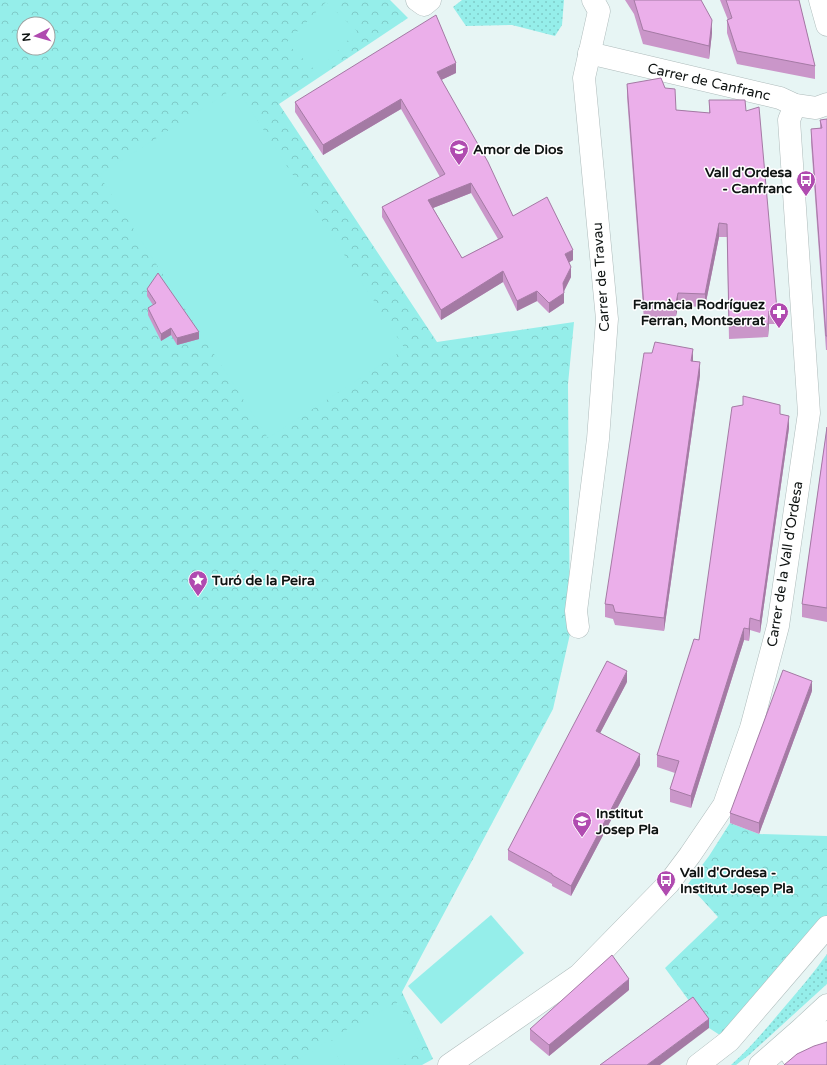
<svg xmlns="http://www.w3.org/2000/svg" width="827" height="1065" font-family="'Varela Round',sans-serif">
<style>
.grass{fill:url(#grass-dots)}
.park{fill:url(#park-crowns);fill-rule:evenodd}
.pitch{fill:#95eeea}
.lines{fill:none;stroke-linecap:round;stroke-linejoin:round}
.minor-casing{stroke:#aebbbb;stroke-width:23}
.tertiary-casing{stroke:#aebbbb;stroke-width:23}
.minor{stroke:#fff;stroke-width:22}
.tertiary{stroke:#fff;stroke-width:22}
.wall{fill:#ca96c9;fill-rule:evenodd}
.shaded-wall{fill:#a47aa4}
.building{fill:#ebafea;stroke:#a47aa4;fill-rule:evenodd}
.labels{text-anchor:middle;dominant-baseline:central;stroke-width:3;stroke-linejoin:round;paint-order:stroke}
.street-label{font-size:14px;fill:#0e1312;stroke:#fff}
.poi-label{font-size:14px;font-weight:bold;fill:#0e1312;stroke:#fff;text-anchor:start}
</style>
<defs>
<pattern id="grass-dots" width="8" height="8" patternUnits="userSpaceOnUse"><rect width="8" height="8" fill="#95eeea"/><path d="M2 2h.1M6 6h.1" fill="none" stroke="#7fcbc8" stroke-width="1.8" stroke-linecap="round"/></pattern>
<pattern id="park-crowns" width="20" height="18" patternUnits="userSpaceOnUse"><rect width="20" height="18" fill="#95eeea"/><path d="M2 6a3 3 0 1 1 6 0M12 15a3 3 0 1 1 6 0" fill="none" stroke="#7fcbc8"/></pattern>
</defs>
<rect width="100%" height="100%" fill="#e7f5f4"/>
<g class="grass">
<path d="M462 0H564L562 25 555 36 512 25 466 26 453 7Z"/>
<path d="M827 954V984L749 1055 736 1065H731C749 1049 765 1030 781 1011 797 992 813 974 827 954Z"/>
</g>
<g class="park">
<path d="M0 0H390L408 18 279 104 437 342 574 322 568 384 570 634 553 709 402 992 433 1059 422 1065H0ZM24 24H48V48H24Z"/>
<path d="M730 823 759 834 827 836V927L729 1041 709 1028 665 968 718 917 688 884 709 856Z"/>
</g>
<g class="pitch">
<path d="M326 2 357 31 317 72 286 43Z"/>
<path d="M236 87 405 349 268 438 99 175Z"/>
<path d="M491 915 524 953 441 1024 408 986Z"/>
<path d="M398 1002 422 1046 386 1065H345L331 1038Z"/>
<path d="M328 1041 343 1065H290Z"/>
</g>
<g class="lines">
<defs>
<g id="minor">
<path d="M417 0 424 5 430 0"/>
<path d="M820 0 827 25"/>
<path d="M589 53 780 98 795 105 816 108 827 104"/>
<path d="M578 627 576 611 598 439 607 319 584 78 599 11 593 0"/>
<path d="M792 1056 812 1039 827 1032"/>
<path d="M449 1065 579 975 669 883 690 855 724 805 751 728 778 626 809 413 789 120 795 105"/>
<path d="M760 1065 800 1030 827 1005"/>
</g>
<path id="tertiary" d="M698 1065 729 1041 827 927"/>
</defs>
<use href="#minor" class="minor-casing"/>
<use href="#tertiary" class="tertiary-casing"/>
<use href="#minor" class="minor"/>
<use href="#tertiary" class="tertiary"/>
</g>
<g class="wall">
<path d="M625 0H701L712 33 709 59 643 44 634 14Z"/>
<path d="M720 0H799L815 66V79L737 64 727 33V20H728Z"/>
<path d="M456 73 441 80 513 216 573 260 568 263 571 277 564 291V303L549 313 537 301 517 311 503 282 441 320 382 217V207L440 177 401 109 323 155 295 112V102ZM471 193 498 239 462 258 433 208Z"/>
<path d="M627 84 665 88 676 110 709 113V100L746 111 777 310V324H769L768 337 729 339 727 237H719L705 307 678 306 676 316 644 320 627 97Z"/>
<path d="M827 119V350H826L811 142V129L820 128V120Z"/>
<path d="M147 289 199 339 177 345 171 335 161 341 148 315V308L153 305 147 296Z"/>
<path d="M693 361 700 375 664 631 615 625 613 619 605 617V604Z"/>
<path d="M780 414 789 428 760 633 750 630 749 641 744 640 691 808 670 802V789L675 773 657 767V755Z"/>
<path d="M827 427V622L802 617V604Z"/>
<path d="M627 682 600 733 640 765 571 896 552 886V884L508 860V850Z"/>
<path d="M812 691 759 834 730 823V813Z"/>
<path d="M629 990 549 1056 530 1040V1029Z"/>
</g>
<g class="shaded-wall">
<path d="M712 20V33L709 59V46Z"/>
<path d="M456 63V73L437 82V72Z"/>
<path d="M401 99V109L323 155V145Z"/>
<path d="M471 183V193L428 210V200Z"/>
<path d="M719 223V237L705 307V294Z"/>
<path d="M573 250V260L565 265V254Z"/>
<path d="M571 267V277L563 293V283Z"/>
<path d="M503 271V282L441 320V310Z"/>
<path d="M537 291V301L517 311V301Z"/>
<path d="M564 293V303L549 313V303Z"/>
<path d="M678 293V306L676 316V303Z"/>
<path d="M769 311V324L768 337V324Z"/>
<path d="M171 328V335L161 341V334Z"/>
<path d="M199 332V339L177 345V338Z"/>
<path d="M693 349V362L691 361Z"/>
<path d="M700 362V375L664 631V618Z"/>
<path d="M789 416V428L760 633V621Z"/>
<path d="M750 618V630L749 641V629Z"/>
<path d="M744 628V640L691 808V796Z"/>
<path d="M627 671V682L596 741V731Z"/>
<path d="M812 681V691L759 834V823Z"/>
<path d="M640 754V765L571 896V886Z"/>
<path d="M629 979V990L549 1056V1045Z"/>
<path d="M709 1019V1028L660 1065H647Z"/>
</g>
<g class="building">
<path d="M634 0H701L712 20 709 46 643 30Z"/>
<path d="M726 0H799L815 66 737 51 727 20 732 18Z"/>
<path d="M436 15 456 63 437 72 488 162 513 216 547 197 573 250 565 254 571 267 563 283 564 293 549 303 537 291 517 301 503 271 441 310 382 207 445 174 401 99 323 145 295 102ZM471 183 503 237 462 258 428 200Z"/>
<path d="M661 78 665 88 675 89 676 110 710 113 709 100H745L746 111 759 107 777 310 769 311 768 324 729 326 727 224 719 223 705 294 678 293 676 303 644 307 627 84Z"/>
<path d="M827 119V336H826L811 129 822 128 820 120Z"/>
<path d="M158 273 199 332 177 338 171 328 161 334 148 308 156 303 147 289Z"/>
<path d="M655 342 693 349 691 361 700 362 664 618 615 612 613 605 605 604 644 353H652Z"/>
<path d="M743 396 780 405V414L789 416 760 621 750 618 749 629 744 628 691 796 670 789 679 761 657 755 694 639 699 640 732 407 743 405Z"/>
<path d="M827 427V608L802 604Z"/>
<path d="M607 661 627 671 596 731 640 754 571 886 552 875V874L508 850Z"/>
<path d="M783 670 812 681 759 823 730 813Z"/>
<path d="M612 955 629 979 549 1045 530 1029Z"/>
<path d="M693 997 709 1019 647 1065H600Z"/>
<path d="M827 1042V1065H784L797 1054 814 1046Z"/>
</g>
<defs>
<symbol id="school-pin" viewBox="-11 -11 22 30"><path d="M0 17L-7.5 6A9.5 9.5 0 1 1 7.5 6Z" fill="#b04bb0" stroke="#fff"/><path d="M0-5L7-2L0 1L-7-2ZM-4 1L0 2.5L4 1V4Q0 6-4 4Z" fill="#fff"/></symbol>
<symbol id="bus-pin" viewBox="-11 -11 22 30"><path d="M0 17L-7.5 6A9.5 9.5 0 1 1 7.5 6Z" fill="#b04bb0" stroke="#fff"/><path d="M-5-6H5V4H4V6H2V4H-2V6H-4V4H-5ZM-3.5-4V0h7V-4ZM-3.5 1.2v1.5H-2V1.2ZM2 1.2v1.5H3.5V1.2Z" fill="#fff"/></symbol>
<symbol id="pharmacy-pin" viewBox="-11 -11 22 30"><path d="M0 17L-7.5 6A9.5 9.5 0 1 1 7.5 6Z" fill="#b04bb0" stroke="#fff"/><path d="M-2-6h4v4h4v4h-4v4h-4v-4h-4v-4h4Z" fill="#fff"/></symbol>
<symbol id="sight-pin" viewBox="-11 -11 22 30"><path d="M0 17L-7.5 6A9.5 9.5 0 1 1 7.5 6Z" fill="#b04bb0" stroke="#fff"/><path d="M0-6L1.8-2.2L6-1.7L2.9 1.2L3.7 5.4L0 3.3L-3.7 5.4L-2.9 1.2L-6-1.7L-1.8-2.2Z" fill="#fff"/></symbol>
</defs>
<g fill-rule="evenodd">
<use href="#school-pin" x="448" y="138" width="22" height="30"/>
<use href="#bus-pin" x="795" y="169" width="22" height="30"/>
<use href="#pharmacy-pin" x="768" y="301" width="22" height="30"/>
<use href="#sight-pin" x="187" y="569" width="22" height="30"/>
<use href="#school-pin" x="571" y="810" width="22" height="30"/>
<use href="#bus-pin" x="655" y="869" width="22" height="30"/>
</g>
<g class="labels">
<g class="street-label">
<text transform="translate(709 82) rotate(13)">Carrer de Canfranc</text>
<text transform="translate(601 277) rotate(-94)">Carrer de Travau</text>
<text transform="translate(785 564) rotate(-81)">Carrer de la Vall d'Ordesa</text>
</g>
<g class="poi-label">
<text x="473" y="149">Amor de Dios</text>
<text x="792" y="172" text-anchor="end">Vall d'Ordesa<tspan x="792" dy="16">- Canfranc</tspan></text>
<text x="765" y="304" text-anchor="end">Farmàcia Rodríguez<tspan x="765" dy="16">Ferran, Montserrat</tspan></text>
<text x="212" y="580">Turó de la Peira</text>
<text x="596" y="813">Institut<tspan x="596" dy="16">Josep Pla</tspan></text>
<text x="680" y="872">Vall d'Ordesa -<tspan x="680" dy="16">Institut Josep Pla</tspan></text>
</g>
</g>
<g transform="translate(36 36) rotate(264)"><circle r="19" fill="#ffffff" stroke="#9fa1a0"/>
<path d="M0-3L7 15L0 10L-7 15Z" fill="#b04bb0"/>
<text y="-6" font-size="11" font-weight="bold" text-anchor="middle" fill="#0e1312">N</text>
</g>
</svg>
